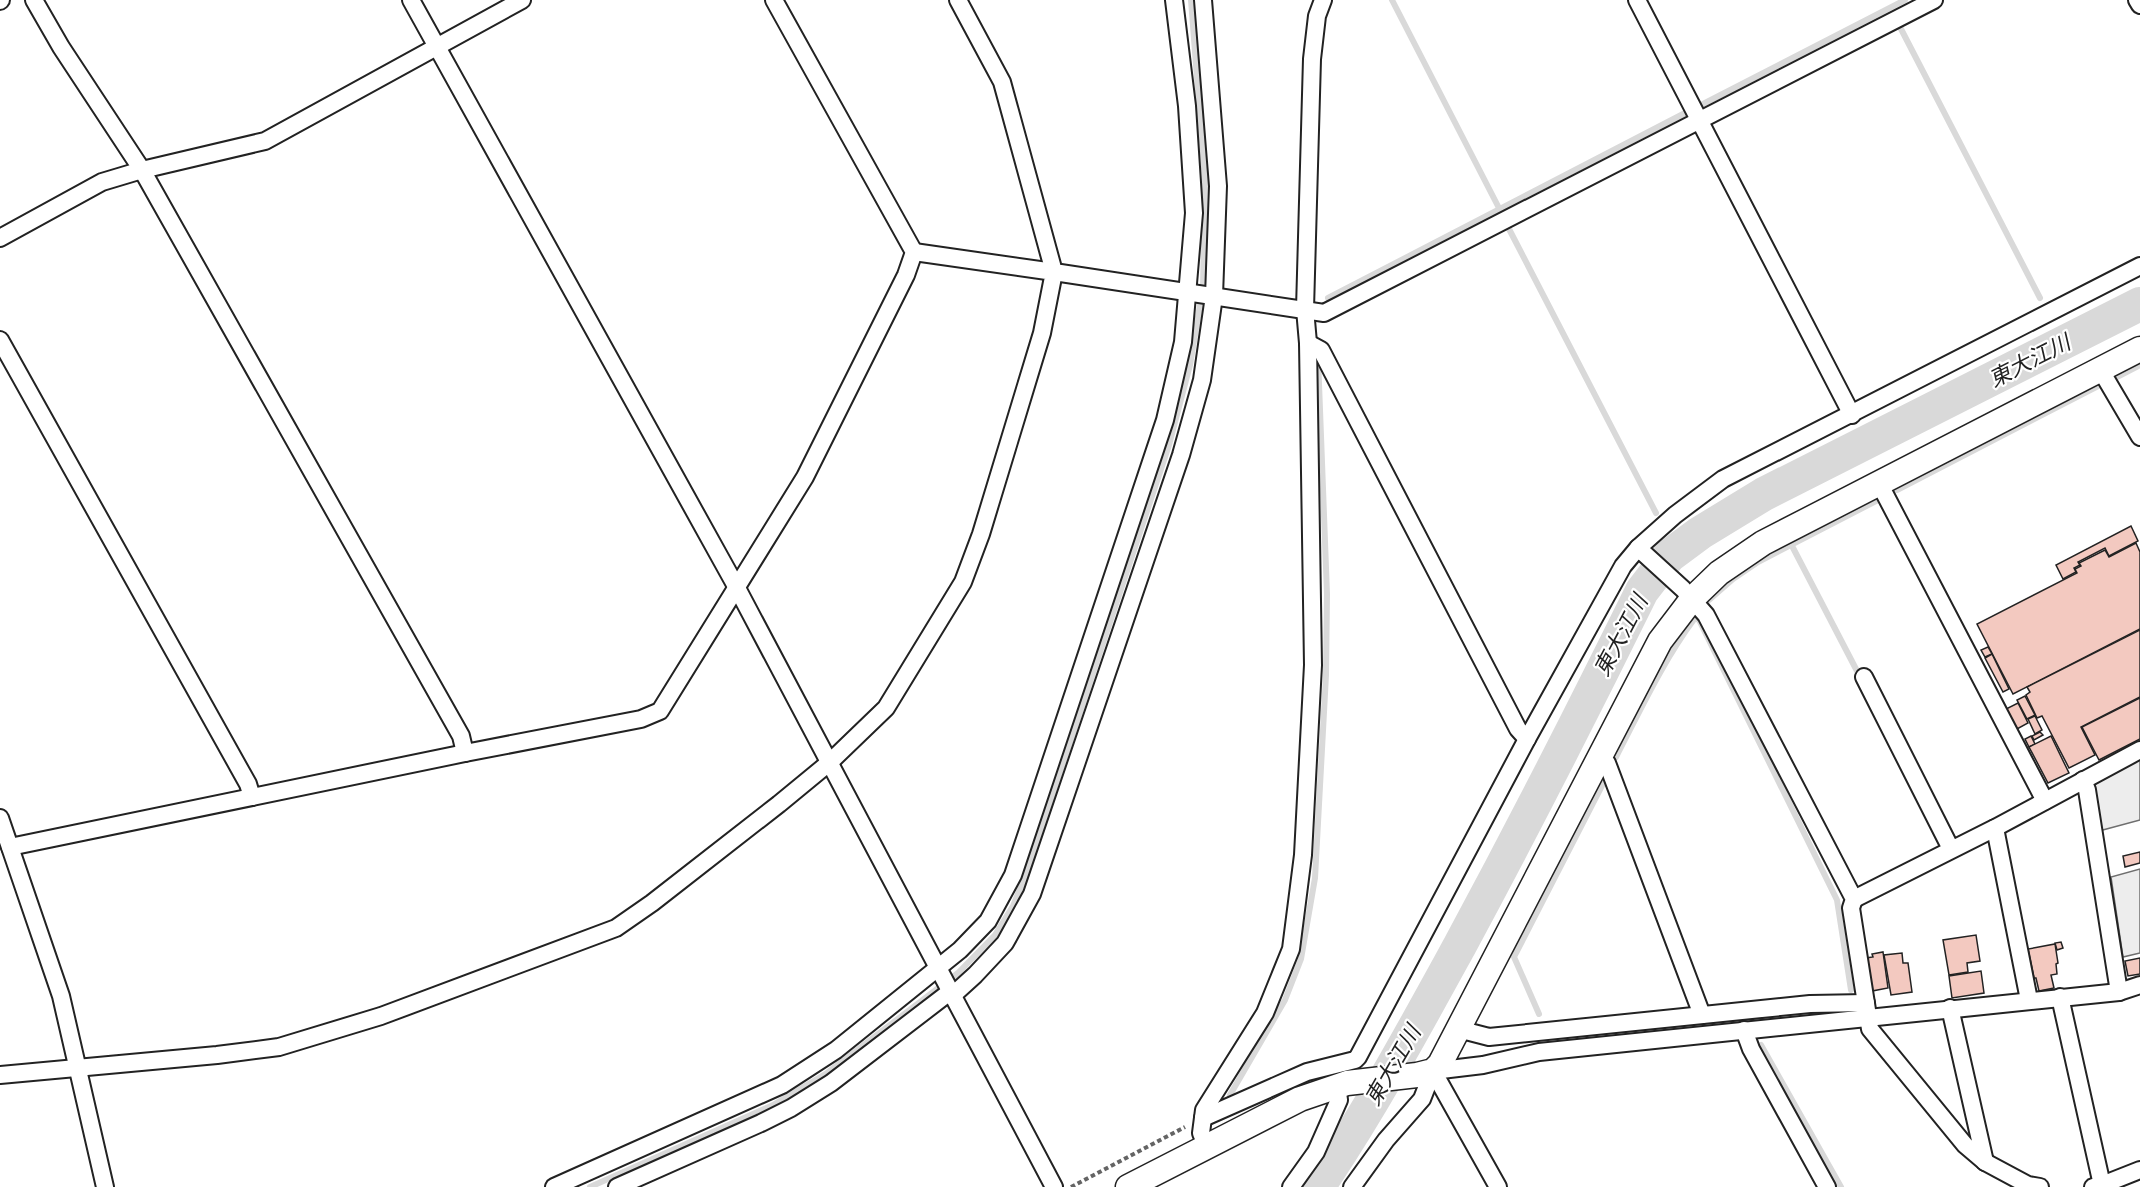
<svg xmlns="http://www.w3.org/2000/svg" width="2140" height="1187" font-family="Lato,'Noto Sans JP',sans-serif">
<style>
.parking{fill:#ededed;stroke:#6f6f6f;stroke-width:1.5}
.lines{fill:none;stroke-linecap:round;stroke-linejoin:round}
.stream{stroke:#d9d9d9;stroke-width:6}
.river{stroke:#d9d9d9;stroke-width:34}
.building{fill:#f3c9c0;stroke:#222;stroke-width:1.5}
.street-casing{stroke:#222;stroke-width:20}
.secondary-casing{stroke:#222;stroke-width:27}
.path{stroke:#646464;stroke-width:4;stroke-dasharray:4.5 3;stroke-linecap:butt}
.street{stroke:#fff;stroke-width:16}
.secondary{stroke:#fff;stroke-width:24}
.labels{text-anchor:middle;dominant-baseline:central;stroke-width:4.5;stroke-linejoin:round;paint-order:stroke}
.water-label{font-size:22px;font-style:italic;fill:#222;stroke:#fff}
</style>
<rect width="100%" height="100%" fill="#fff"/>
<g class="parking">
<path d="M2140 759V820L2099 831 2092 790 2095 784Z"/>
<path d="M2140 869V953L2123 957 2111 877Z"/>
</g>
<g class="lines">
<g class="stream">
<path d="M1392 0 1501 212"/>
<path d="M1900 27 2040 298"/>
<path d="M1703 104 1905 0"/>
<path d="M1508 227 1656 513"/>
<path d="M1328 298 1685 113"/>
<path d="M2117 377 2140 365"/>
<path d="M1897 490 2102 384"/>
<path d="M1791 544 1857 671"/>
<path d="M1709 600 1733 579 1758 562 1878 500"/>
<path d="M1616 757C1641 709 1663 661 1695 618L1699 620 1837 900 1851 990"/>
<path d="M1539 1014 1514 957 1606 778"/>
<path d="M1761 1045 1841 1187"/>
<path d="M1230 1095 1285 1000 1301 959 1315 878 1326 675 1327 594 1318 357"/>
<path d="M590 1187 773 1105 827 1073 958 973 995 935 1013 906 1025 877 1169 445 1190 365 1203 287 1205 181 1191 0"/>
</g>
<path class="river" d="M1318 1187C1370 1110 1414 1029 1459 947 1522 830 1583 711 1642 591L1669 556 1700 533 1764 494 2140 304"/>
</g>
<g class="building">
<path d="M2131 526 2138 541 2109 556 2105 548 2078 562 2080 565 2074 568 2076 572 2063 579 2056 565Z"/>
<path d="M2136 543 2140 552V629L2013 694 1977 624 2077 573 2075 569 2081 566 2079 563 2105 550 2109 557Z"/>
<path d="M2140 630V697L2081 727 2095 755 2069 768 2042 716 2037 718 2026 695 2030 692 2027 687Z"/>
<path d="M1988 647 1992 654 1985 657 1981 650Z"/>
<path d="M1992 654 2009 689 2003 692 1985 658Z"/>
<path d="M2025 696 2035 715 2027 719 2017 700Z"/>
<path d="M2140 698V739L2099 760 2082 727Z"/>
<path d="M2018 703 2028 723 2017 729 2006 709Z"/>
<path d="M2035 716 2042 730 2035 734 2028 719Z"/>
<path d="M2040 732 2043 735 2034 740 2032 736Z"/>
<path d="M2031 736 2035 744 2029 747 2025 739Z"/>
<path d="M2051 736 2069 773 2048 783 2029 747Z"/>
<path d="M2140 852V863L2125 867 2123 856Z"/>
<path d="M1976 935 1980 961 1967 963 1968 972 1949 975 1943 940Z"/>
<path d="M2061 942 2063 948 2057 950 2055 943Z"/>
<path d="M2055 944 2058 963 2056 964 2057 974 2051 975 2054 988 2039 991 2036 978H2034L2028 949Z"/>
<path d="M1883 952 1888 988 1872 991 1866 958 1873 957 1872 954Z"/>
<path d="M1902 953 1903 963H1908L1912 992 1891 995 1884 955Z"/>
<path d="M2140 958V974L2128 976 2125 961Z"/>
<path d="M1981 971 1984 993 1952 998 1949 976Z"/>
</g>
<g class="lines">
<defs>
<g id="street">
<path d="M34 0 61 47 142 170 461 736 465 753"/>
<path d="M411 0 737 588 1054 1187"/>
<path d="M958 0 1002 82 1054 272 1324 313 1934 0"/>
<path d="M1637 0 1852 415"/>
<path d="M2137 0 2140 5"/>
<path d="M0 1 1 0"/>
<path d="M0 238 102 182 142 170 265 141 522 0"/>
<path d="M0 340 248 784 252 797"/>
<path d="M1308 343 1321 350 1518 729 1527 739"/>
<path d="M2100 369 2140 437"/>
<path d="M1879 483 2045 801"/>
<path d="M1638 548 1675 515 1723 479 2140 266"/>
<path d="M1864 677 1951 849"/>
<path d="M1600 757 1607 763 1702 1015"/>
<path d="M2083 780 2087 790 2119 992"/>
<path d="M0 818 61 996 105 1187"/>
<path d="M1995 828 2029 1000"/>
<path d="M10 847 465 753 641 719 660 711 805 477 906 275 914 252 774 0"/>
<path d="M1854 899 1995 828 2140 750"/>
<path d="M953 995 975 975 1005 943 1032 894 1181 455 1202 380 1214 296 1218 186 1203 0"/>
<path d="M2060 997 2102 1185"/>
<path d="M1950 1008 1985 1162"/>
<path d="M1458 1029 1489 1037 1810 1004 1866 1003"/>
<path d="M1744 1030 1751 1049 1827 1187"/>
<path d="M1433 1071 1483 1065 1539 1052 2119 992 2140 985"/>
<path d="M1433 1071 1498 1187"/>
<path d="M0 1075 217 1055 279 1047 381 1016 616 928 652 903 779 804 830 762 886 708 963 582 981 534 1042 333 1054 272 914 252"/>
<path d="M1203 1118 1307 1072 1355 1060 1358 1057 1527 739 1623 566 1638 548 1683 589 1706 615 1854 899 1851 908 1870 1029 1965 1145 1985 1162 2028 1185 2040 1187"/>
<path d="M1207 1147 1201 1133 1204 1110 1265 1013 1291 949 1303 855 1313 665 1308 343 1305 309 1312 59 1317 16 1323 0"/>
<path d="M554 1187 782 1085 836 1050 960 950 988 921 1013 875 1165 420 1183 342 1194 213 1187 106 1174 0"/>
<path d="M617 1187 761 1123 791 1108 831 1083 951 991"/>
<path d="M1291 1187 1316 1152 1339 1100 1337 1086"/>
<path d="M1352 1187 1386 1140 1422 1099 1433 1071"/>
<path d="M2093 1187 2102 1185 2140 1170"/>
</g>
<path id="secondary" d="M1128 1187 1300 1099 1347 1083 1417 1075 1433 1071 1440 1064 1660 641 1692 599 1719 573 1763 543 2140 349"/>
</defs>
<use href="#street" class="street-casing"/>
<use href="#secondary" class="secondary-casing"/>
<path class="path" d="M1071 1187 1185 1127"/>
<use href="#street" class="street"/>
<use href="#secondary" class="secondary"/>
</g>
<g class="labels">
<g class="water-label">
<text transform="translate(2029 360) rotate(-27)">東大江川</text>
<text transform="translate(1620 635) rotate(-62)">東大江川</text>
<text transform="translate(1392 1065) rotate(-60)">東大江川</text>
</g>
</g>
</svg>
